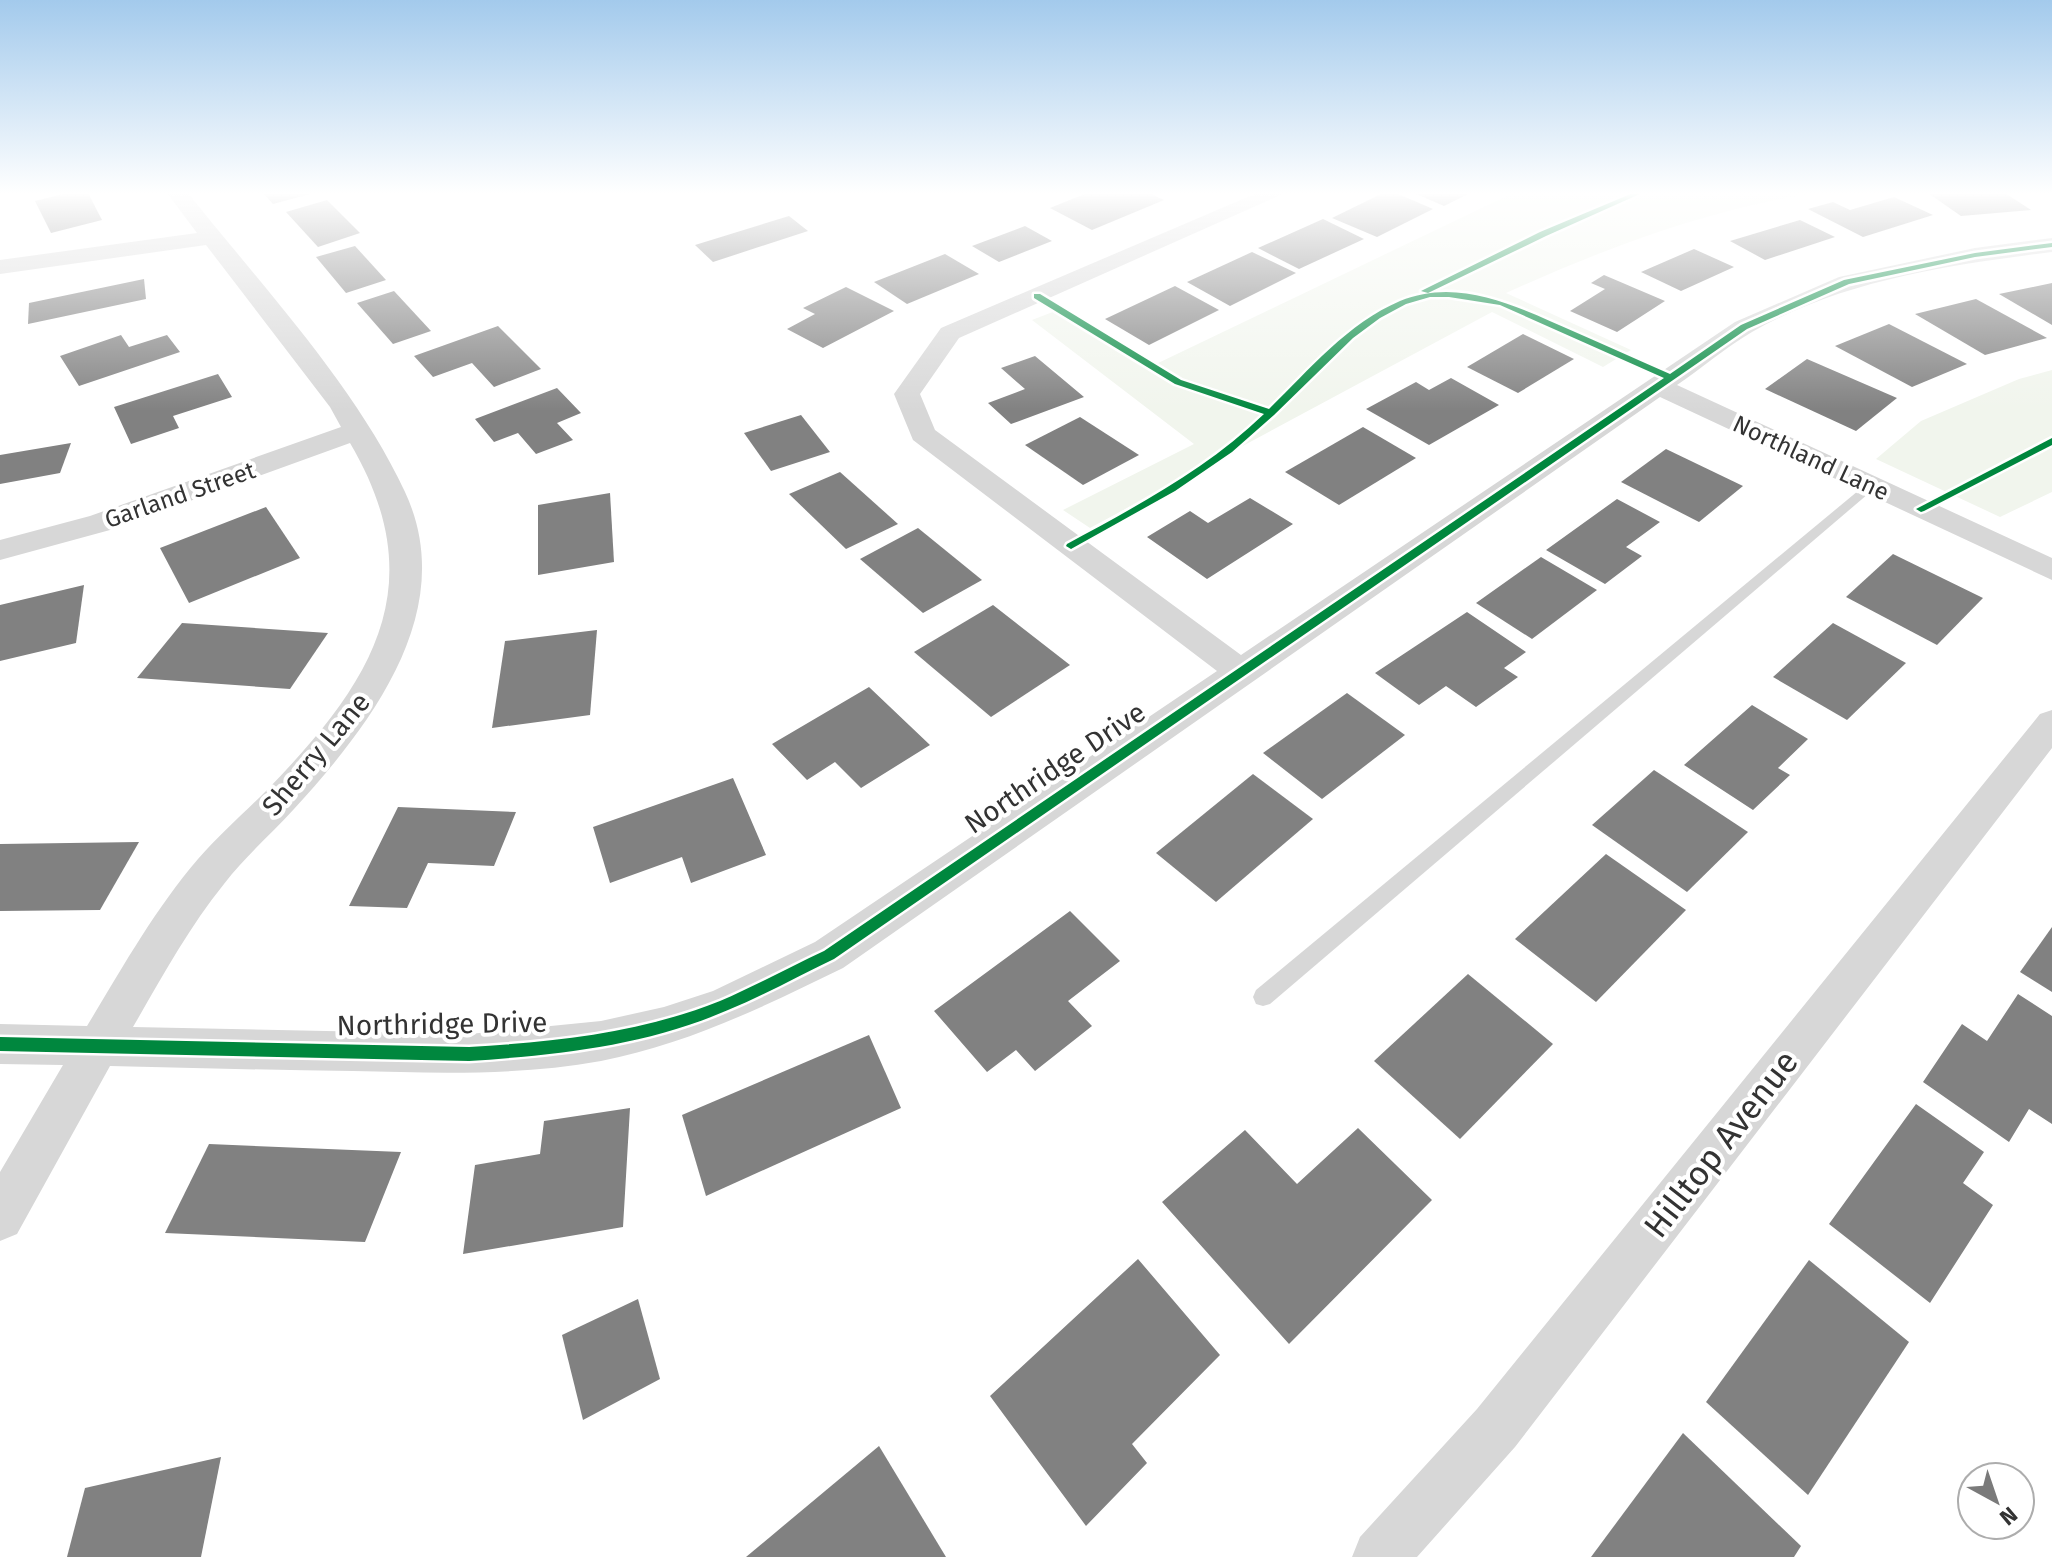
<svg xmlns="http://www.w3.org/2000/svg" width="2052" height="1557" font-family="'Fira Sans',sans-serif">
<style>
.green{fill:#f1f5ed}
.building{fill:#818181}
.lines{fill:none;stroke-linecap:round;stroke-linejoin:round}
.service{fill:#d7d7d7;fill-rule:evenodd}
.minor{fill:#d7d7d7;fill-rule:evenodd}
.cycleway-casing{stroke:#fff;stroke-width:5}
.cycleway{fill:#00873e;fill-rule:evenodd}
.labels{text-anchor:middle;dominant-baseline:central;stroke-width:8;stroke-linejoin:round;paint-order:stroke}
.far-street-label{font-size:24px;fill:#333;stroke:#fff}
.street-label{font-size:28px;fill:#333;stroke:#fff}
.near-street-label{font-size:34px;fill:#333;stroke:#fff}
</style>
<rect width="100%" height="100%" fill="#fff"/>
<g class="green">
<path d="M1513 193H1816C1707 209 1606 248 1506 293L1631 350 1603 367 1492 312 1090 528 1063 510 1194 444 1032 320 1063 308 1154 365Z"/>
<path d="M2052 370V492L2000 517 1876 459 1921 421 2019 379Z"/>
</g>
<g class="building">
<path d="M67 193H88L102 220 51 233 35 201Z"/>
<path d="M268 193H310V194L273 204 264 194Z"/>
<path d="M1087 193H1149L1164 200 1092 230 1050 208Z"/>
<path d="M1383 193H1396L1433 209 1377 237 1332 218Z"/>
<path d="M1414 193H1470L1444 206Z"/>
<path d="M1928 193H2005L2031 210 1961 216Z"/>
<path d="M1894 197 1933 215 1863 237 1808 209 1833 202 1850 210Z"/>
<path d="M327 200 360 233 318 247 286 212Z"/>
<path d="M789 216 808 231 713 262 695 245Z"/>
<path d="M1323 219 1364 239 1299 269 1258 248Z"/>
<path d="M1800 220 1835 237 1765 260 1730 241Z"/>
<path d="M1025 226 1052 241 999 262 972 246Z"/>
<path d="M355 246 386 280 346 293 316 257Z"/>
<path d="M1694 249 1734 267 1681 291 1641 272Z"/>
<path d="M1252 252 1296 273 1230 306 1187 282Z"/>
<path d="M945 254 979 274 907 304 874 282Z"/>
<path d="M1604 275 1665 301 1617 332 1570 311 1605 289 1591 283Z"/>
<path d="M144 279 146 299 28 324 29 303Z"/>
<path d="M2052 283V325L1999 294Z"/>
<path d="M1175 286 1219 310 1149 345 1105 319Z"/>
<path d="M846 287 894 311 823 348 787 329 815 314 803 308Z"/>
<path d="M394 291 431 331 393 344 357 303Z"/>
<path d="M1976 299 2047 338 1985 355 1915 314Z"/>
<path d="M1889 324 1967 364 1912 387 1835 346Z"/>
<path d="M498 326 541 369 494 387 472 363 433 377 414 356Z"/>
<path d="M1523 334 1574 359 1518 393 1467 367Z"/>
<path d="M121 335 129 347 167 335 180 352 79 386 60 356Z"/>
<path d="M1035 356 1084 397 1011 424 988 403 1025 389 1001 368Z"/>
<path d="M1807 359 1897 398 1856 431 1765 389Z"/>
<path d="M218 374 232 397 173 416 179 428 131 444 114 407Z"/>
<path d="M1451 378 1499 405 1429 445 1366 409 1416 382 1429 390Z"/>
<path d="M557 388 581 413 557 423 573 440 536 454 518 433 494 442 475 419Z"/>
<path d="M801 415 830 452 771 471 744 433Z"/>
<path d="M1080 417 1139 455 1083 485 1025 445Z"/>
<path d="M1363 427 1416 458 1339 505 1285 472Z"/>
<path d="M71 443 60 473 0 484V455Z"/>
<path d="M1666 449 1743 486 1699 522 1621 482Z"/>
<path d="M840 472 898 524 846 549 789 494Z"/>
<path d="M610 493 614 562 538 575V505Z"/>
<path d="M1250 498 1293 524 1207 579 1147 537 1190 511 1208 523Z"/>
<path d="M1617 499 1660 522 1626 547 1642 556 1605 584 1546 550Z"/>
<path d="M266 507 300 558 189 603 160 548Z"/>
<path d="M918 528 982 580 923 613 860 559Z"/>
<path d="M1893 554 1983 598 1937 645 1846 597Z"/>
<path d="M1541 557 1597 590 1532 639 1476 603Z"/>
<path d="M84 585 76 643 0 661V605Z"/>
<path d="M993 605 1070 665 991 717 914 652Z"/>
<path d="M1467 612 1526 652 1504 668 1518 677 1476 707 1446 686 1419 705 1375 673Z"/>
<path d="M182 623 328 633 290 689 137 678Z"/>
<path d="M1833 623 1906 663 1847 720 1773 677Z"/>
<path d="M597 630 590 715 492 728 505 641Z"/>
<path d="M869 687 930 745 861 788 835 762 807 780 772 744Z"/>
<path d="M1347 693 1405 735 1322 799 1263 753Z"/>
<path d="M1752 705 1808 739 1778 768 1790 775 1753 810 1684 765Z"/>
<path d="M1654 770 1748 832 1687 892 1592 825Z"/>
<path d="M1253 774 1313 819 1216 902 1156 853Z"/>
<path d="M733 778 766 855 691 883 682 857 610 883 593 827Z"/>
<path d="M398 807 516 812 494 866 428 863 407 908 349 906Z"/>
<path d="M139 842 100 910 0 911V844Z"/>
<path d="M1606 854 1686 910 1596 1002 1515 939Z"/>
<path d="M1070 911 1120 961 1068 1001 1092 1026 1035 1071 1016 1050 987 1072 934 1011Z"/>
<path d="M2052 927V992L2020 972Z"/>
<path d="M1468 974 1553 1044 1460 1139 1374 1061Z"/>
<path d="M2018 994 2052 1016V1124L2029 1109 2009 1142 1923 1082 1962 1024 1987 1041Z"/>
<path d="M869 1035 901 1108 706 1196 682 1115Z"/>
<path d="M1916 1104 1984 1152 1963 1183 1993 1205 1930 1303 1829 1224Z"/>
<path d="M630 1108 623 1227 463 1254 475 1165 540 1154 544 1121Z"/>
<path d="M1358 1128 1432 1200 1289 1344 1162 1202 1245 1130 1297 1184Z"/>
<path d="M209 1144 401 1152 365 1242 165 1233Z"/>
<path d="M1138 1259 1220 1355 1132 1444 1147 1463 1086 1526 990 1396Z"/>
<path d="M1809 1260 1909 1342 1808 1495 1706 1402Z"/>
<path d="M638 1299 660 1379 583 1420 562 1335Z"/>
<path d="M1683 1433 1801 1546 1794 1557H1591Z"/>
<path d="M879 1446 946 1557H746Z"/>
<path d="M221 1457 201 1557H67L85 1488Z"/>
</g>
<g class="lines">
<path class="service" d="M1870 481 1875 482V488L1270 1004 1263 1006 1256 1004 1253 997 1256 990Z"/>
<g class="minor">
<path d="M167 193H188C261 285 356 386 405 492 460 610 371 725 294 809 271 834 245 857 224 884 189 927 161 979 133 1027L469 1034 601 1021 664 1007 713 991 815 942 1217 671 913 440 894 394 941 328 1257 193H1285L959 338 920 394 935 430 1241 655 1735 322 1839 277 1975 248 2052 238V252C1950 265 1843 280 1752 332 1726 347 1702 368 1677 385L2052 558V580L1660 397 843 968C765 1006 688 1044 601 1061 519 1076 436 1073 353 1071 272 1070 191 1068 110 1066L17 1234 0 1241V1172L63 1065 0 1064V1024L87 1026C121 970 155 909 198 859 219 835 244 813 267 790 371 683 435 587 350 443L110 530 0 560V540L90 516 341 427 330 407 206 245 0 274V260L197 233Z"/>
<path d="M2052 710V748L1515 1447 1417 1557H1352L1360 1537 1477 1409 2040 714Z"/>
</g>
<defs>
<g id="cycleway">
<path d="M1633 193H1642L1546 236 1428 293 1421 291 1540 232Z"/>
<path d="M2052 243V247L1975 257 1849 284 1747 329 834 959C799 976 764 995 728 1010 646 1046 557 1055 469 1061L0 1051V1037L469 1047C554 1042 640 1033 720 1001 755 986 790 967 824 951L1664 378 1500 305 1449 297H1430L1406 304 1380 318 1353 338 1274 415 1232 452 1175 491 1071 549 1066 546 1067 544C1137 506 1207 469 1264 414L1175 384 1034 298V294H1040L1181 380 1269 409C1308 371 1348 323 1400 301 1460 276 1520 308 1575 332 1607 346 1638 360 1670 374L1741 325 1844 280 1975 253Z"/>
<path d="M2052 438V445L1924 511 1921 512 1916 509Z"/>
</g>
</defs>
<use href="#cycleway" class="cycleway-casing"/>
<use href="#cycleway" class="cycleway"/>
</g>
<linearGradient id="sky" x2="0" y2="1"><stop stop-color="#a3caec"/><stop offset="0.47" stop-color="#fff"/><stop offset="1" stop-color="#fff" stop-opacity="0"/></linearGradient>
<rect width="2052" height="411" fill="url(#sky)"/>
<g class="labels">
<g class="far-street-label">
<text transform="translate(1811 458) rotate(25)">Northland Lane</text>
<text transform="translate(180 495) rotate(-19)">Garland Street</text>
</g>
<g class="street-label">
<text transform="translate(316 754) rotate(-50)">Sherry Lane</text>
<text transform="translate(1055 768) rotate(-34)">Northridge Drive</text>
<text transform="translate(442 1024) rotate(-1)">Northridge Drive</text>
</g>
<g class="near-street-label">
<text transform="translate(1721 1144) rotate(-52)">Hilltop Avenue</text>
</g>
</g>
<g transform="translate(1996 1501) rotate(140)"><circle r="38" fill="#ffffff" stroke="#adadad" stroke-width="2"/>
<path d="M0-6L14 30L0 20L-14 30Z" fill="#7a7a7a"/>
<text y="-12" font-size="22" font-weight="bold" text-anchor="middle" fill="#333333">N</text>
</g>
</svg>
